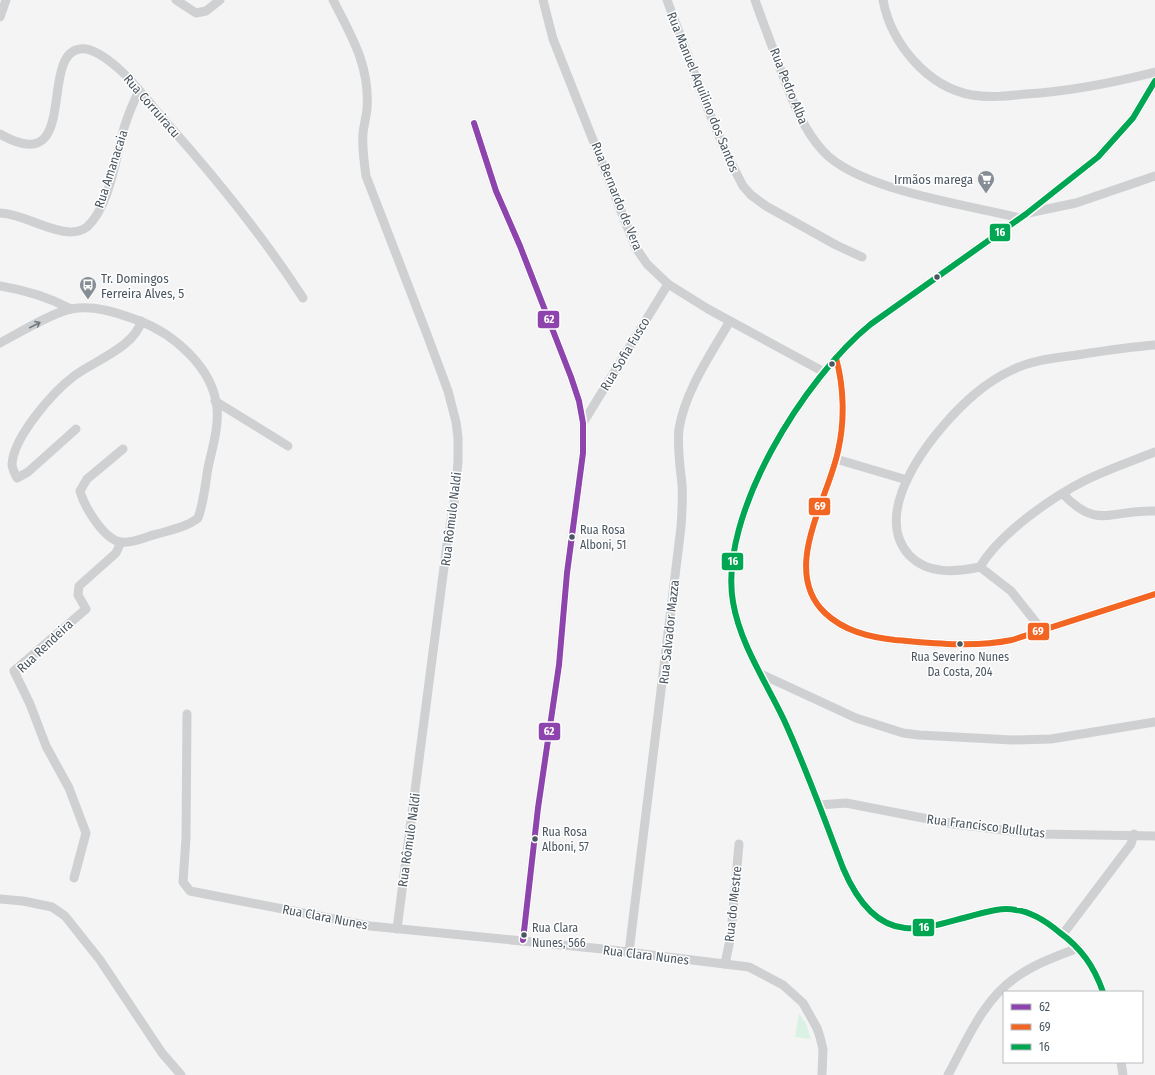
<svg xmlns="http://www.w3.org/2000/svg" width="1155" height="1075" font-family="'Fira Sans Condensed',sans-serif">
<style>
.green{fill:#d9f2e3}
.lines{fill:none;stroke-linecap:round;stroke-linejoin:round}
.street{stroke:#ced0d2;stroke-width:9}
.bus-1-casing{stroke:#fff;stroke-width:9}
.bus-2-casing{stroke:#fff;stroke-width:9}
.bus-3-casing{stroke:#fff;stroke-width:9}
.bus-1{stroke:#8e44ad;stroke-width:6}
.bus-2{stroke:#f26522;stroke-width:6}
.bus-3{stroke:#00a651;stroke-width:6}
.oneway{stroke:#727b83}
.bus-dot{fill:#4a5661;stroke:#fff;stroke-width:1.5}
.labels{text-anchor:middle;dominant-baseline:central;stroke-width:3;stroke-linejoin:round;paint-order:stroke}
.bus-label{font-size:12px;fill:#4a5661;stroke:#fff;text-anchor:start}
.street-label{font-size:13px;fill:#4a5661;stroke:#fff}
.poi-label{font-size:13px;fill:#4a5661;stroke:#fff;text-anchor:end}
.line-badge{stroke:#fff;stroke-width:1.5}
.badge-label{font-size:11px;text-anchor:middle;font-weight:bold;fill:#fff}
</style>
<rect width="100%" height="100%" fill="#f4f4f4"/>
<path class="green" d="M799 1013 806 1024 811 1039 795 1037Z"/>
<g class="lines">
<g class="street">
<path d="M176 0 196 13 206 11 220 0"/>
<path d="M333 0C352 37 370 66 367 109 366 117 364 125 363 133 362 147 364 162 366 176L428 337 448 391 456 422 458 438V461L455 497 447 544 397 929"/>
<path d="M543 0 553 39 625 221 636 248 647 264 668 284 708 309 824 372"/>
<path d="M667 0 707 107 728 157 743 186 751 195 766 206 836 245 862 257"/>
<path d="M755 0C762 20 770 40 777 60 789 91 800 126 823 151 858 190 968 205 1020 218"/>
<path d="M883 0C891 43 927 87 972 95 990 98 1008 96 1026 94 1071 91 1112 83 1155 72"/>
<path d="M0 17 6 0"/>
<path d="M474 123 496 191 520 246 571 377 579 401 583 423V453L567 573 559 665 538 808 523 940"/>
<path d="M0 134C81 181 38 54 80 49 93 47 110 61 119 69 136 84 150 104 165 121 215 177 263 236 303 298"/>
<path d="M0 213C24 214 46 231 70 232 76 232 83 230 87 227 110 206 116 156 124 128 128 115 133 103 139 91"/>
<path d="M1028 213 1076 203 1155 176"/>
<path d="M0 286C25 290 48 297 71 309"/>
<path d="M0 343C19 333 51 313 71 309 94 305 115 312 137 320 173 333 213 367 217 408 219 427 212 449 208 468 205 485 204 502 198 518 187 527 171 530 157 534 147 536 132 544 121 542 104 540 84 506 80 491L87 479 123 449"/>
<path d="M836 358C844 387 845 421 838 451 828 500 780 570 825 613 844 631 869 637 895 640 935 643 972 648 1012 640L1155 594"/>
<path d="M215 401 288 446"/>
<path d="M583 423 668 284"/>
<path d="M76 429 28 472 17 478C15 474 12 469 12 464 14 436 53 392 74 376 94 361 136 346 141 321"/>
<path d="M836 459 907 480"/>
<path d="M1063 494C1098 531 1112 509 1155 511"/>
<path d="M980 567C999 534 1052 497 1086 480 1109 469 1132 461 1155 452"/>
<path d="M1042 630 1011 591 980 567C956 572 928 575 909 555 867 508 940 423 976 393 987 384 999 376 1012 370 1032 360 1055 358 1077 355 1103 351 1129 347 1155 345"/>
<path d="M761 674 856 718 903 733 919 735 1012 740 1051 739 1155 722"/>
<path d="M187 714 186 838 183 882 190 891 370 926 603 949 749 967 783 985 803 1003 817 1028 820 1037 823 1049 822 1075"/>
<path d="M819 805 846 803 954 824 1037 834 1155 836"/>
<path d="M74 878 86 833 69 788 46 746 30 704 14 671 86 609 78 595 79 586 116 553 121 542"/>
<path d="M0 899 23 901 52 907 65 916 100 960 162 1053 181 1075"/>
<path d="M1063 934 1131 844 1134 834"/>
<path d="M629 952 681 527C682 513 683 499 682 484 680 466 677 447 679 429 685 391 711 354 730 321"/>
<path d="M725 964 731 935 739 844"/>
<path d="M1103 992C1094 966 1081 948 1059 932 1047 922 1032 912 1016 910 1001 907 986 912 971 916 950 921 927 930 905 928 873 925 854 894 843 868 824 818 806 768 784 720 766 682 740 644 733 602 718 515 805 377 871 324L1026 214 1098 157 1133 118 1155 81"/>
<path d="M1121 1062 1123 1075"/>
<path d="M948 1075C966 1042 983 1000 1015 978 1034 964 1057 956 1078 948"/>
</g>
<defs>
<path id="bus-1" d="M474 123 496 191 520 246 571 377 579 401 583 423V453L567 573 559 665 538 808 523 940"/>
<path id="bus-2" d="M836 358C844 387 845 421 838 451 828 500 780 570 825 613 844 631 869 637 895 640 935 643 972 648 1012 640L1155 594"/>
<path id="bus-3" d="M1103 992C1094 966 1081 948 1059 932 1047 922 1032 912 1016 910 1001 907 986 912 971 916 950 921 927 930 905 928 873 925 854 894 843 868 824 818 806 768 784 720 766 682 740 644 733 602 718 515 805 377 871 324L1026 214 1098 157 1133 118 1155 81"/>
</defs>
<use href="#bus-1" class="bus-1-casing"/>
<use href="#bus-2" class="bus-2-casing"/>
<use href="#bus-3" class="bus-3-casing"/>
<use href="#bus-1" class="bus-1"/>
<use href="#bus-2" class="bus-2"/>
<use href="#bus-3" class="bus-3"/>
</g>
<defs><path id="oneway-shaft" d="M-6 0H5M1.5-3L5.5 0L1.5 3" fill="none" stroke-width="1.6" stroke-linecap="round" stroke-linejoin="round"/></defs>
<use class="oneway" href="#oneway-shaft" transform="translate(35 325) rotate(-27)"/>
<defs>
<symbol id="supermarket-pin" viewBox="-11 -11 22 30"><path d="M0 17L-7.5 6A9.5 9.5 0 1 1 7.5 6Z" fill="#868d94" stroke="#fff"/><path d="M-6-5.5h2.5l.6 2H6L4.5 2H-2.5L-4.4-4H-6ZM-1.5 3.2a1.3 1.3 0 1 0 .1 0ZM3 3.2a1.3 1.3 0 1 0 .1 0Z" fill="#fff"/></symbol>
<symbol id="bus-pin" viewBox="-11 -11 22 30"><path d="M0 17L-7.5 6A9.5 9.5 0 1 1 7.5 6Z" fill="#868d94" stroke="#fff"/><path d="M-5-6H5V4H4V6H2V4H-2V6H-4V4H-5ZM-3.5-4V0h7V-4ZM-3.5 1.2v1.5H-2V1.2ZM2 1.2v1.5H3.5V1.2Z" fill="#fff"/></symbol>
</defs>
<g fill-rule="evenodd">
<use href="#supermarket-pin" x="976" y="169" width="20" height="27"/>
<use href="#bus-pin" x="78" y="275" width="20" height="27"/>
</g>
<g class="bus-dot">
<circle cx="937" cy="277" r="3.5"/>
<circle cx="832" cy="364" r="3.5"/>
<circle cx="572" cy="537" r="3.5"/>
<circle cx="960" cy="644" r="3.5"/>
<circle cx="535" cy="839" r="3.5"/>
<circle cx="524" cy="935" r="3.5"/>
</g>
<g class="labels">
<g class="bus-label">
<text x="580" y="530">Rua Rosa<tspan x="580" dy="15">Alboni, 51</tspan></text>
<text x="960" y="657" text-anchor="middle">Rua Severino Nunes<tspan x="960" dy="15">Da Costa, 204</tspan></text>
<text x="542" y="832">Rua Rosa<tspan x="542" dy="15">Alboni, 57</tspan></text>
<text x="532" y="928">Rua Clara<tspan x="532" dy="15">Nunes, 566</tspan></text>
</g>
<g class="street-label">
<text transform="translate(789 86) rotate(68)">Rua Pedro Alba</text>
<text transform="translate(703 92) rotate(68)">Rua Manuel Aquilino dos Santos</text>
<text transform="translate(152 106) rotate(49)">Rua Corruiracu</text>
<text transform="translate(111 169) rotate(-72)">Rua Amanacaia</text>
<text transform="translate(617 196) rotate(68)">Rua Bernardo de Vera</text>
<text transform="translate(625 354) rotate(-59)">Rua Sofia Fusco</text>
<text transform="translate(451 519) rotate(-83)">Rua Rômulo Naldi</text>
<text transform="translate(669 632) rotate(-84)">Rua Salvador Mazza</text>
<text transform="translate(45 646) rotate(-43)">Rua Rendeira</text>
<text transform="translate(986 826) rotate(7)">Rua Francisco Bullutas</text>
<text transform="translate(409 840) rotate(-82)">Rua Rômulo Naldi</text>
<text transform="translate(733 904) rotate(-84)">Rua do Mestre</text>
<text transform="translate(325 917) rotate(11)">Rua Clara Nunes</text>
<text transform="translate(646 955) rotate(7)">Rua Clara Nunes</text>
</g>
<g class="poi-label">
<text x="973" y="179">Irmãos marega</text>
<text x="101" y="278" text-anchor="start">Tr. Domingos<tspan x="101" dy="15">Ferreira Alves, 5</tspan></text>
</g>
</g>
<g class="line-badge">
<rect x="989" y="223" width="22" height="19" rx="4" fill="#00a651"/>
<rect x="537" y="310" width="23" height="19" rx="4" fill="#8e44ad"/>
<rect x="808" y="497" width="23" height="19" rx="4" fill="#f26522"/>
<rect x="721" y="552" width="23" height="19" rx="4" fill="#00a651"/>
<rect x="1027" y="622" width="23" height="19" rx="4" fill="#f26522"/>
<rect x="538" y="722" width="23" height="19" rx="4" fill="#8e44ad"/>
<rect x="912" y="918" width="23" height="19" rx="4" fill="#00a651"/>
</g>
<g class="badge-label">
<text x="1000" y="236">16</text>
<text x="549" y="323">62</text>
<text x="820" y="510">69</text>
<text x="733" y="565">16</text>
<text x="1038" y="635">69</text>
<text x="549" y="735">62</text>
<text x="924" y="931">16</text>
</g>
<rect x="1003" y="991" width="140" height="72" fill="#ffffff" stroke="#b7bbc0"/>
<rect x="1011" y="1004" width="20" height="6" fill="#8e44ad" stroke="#b7bbc0"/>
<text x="1039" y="1011" font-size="12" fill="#4a5661">62</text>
<rect x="1011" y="1024" width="20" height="6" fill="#f26522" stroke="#b7bbc0"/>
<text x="1039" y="1031" font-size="12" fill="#4a5661">69</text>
<rect x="1011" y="1044" width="20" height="6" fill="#00a651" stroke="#b7bbc0"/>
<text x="1039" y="1051" font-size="12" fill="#4a5661">16</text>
</svg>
